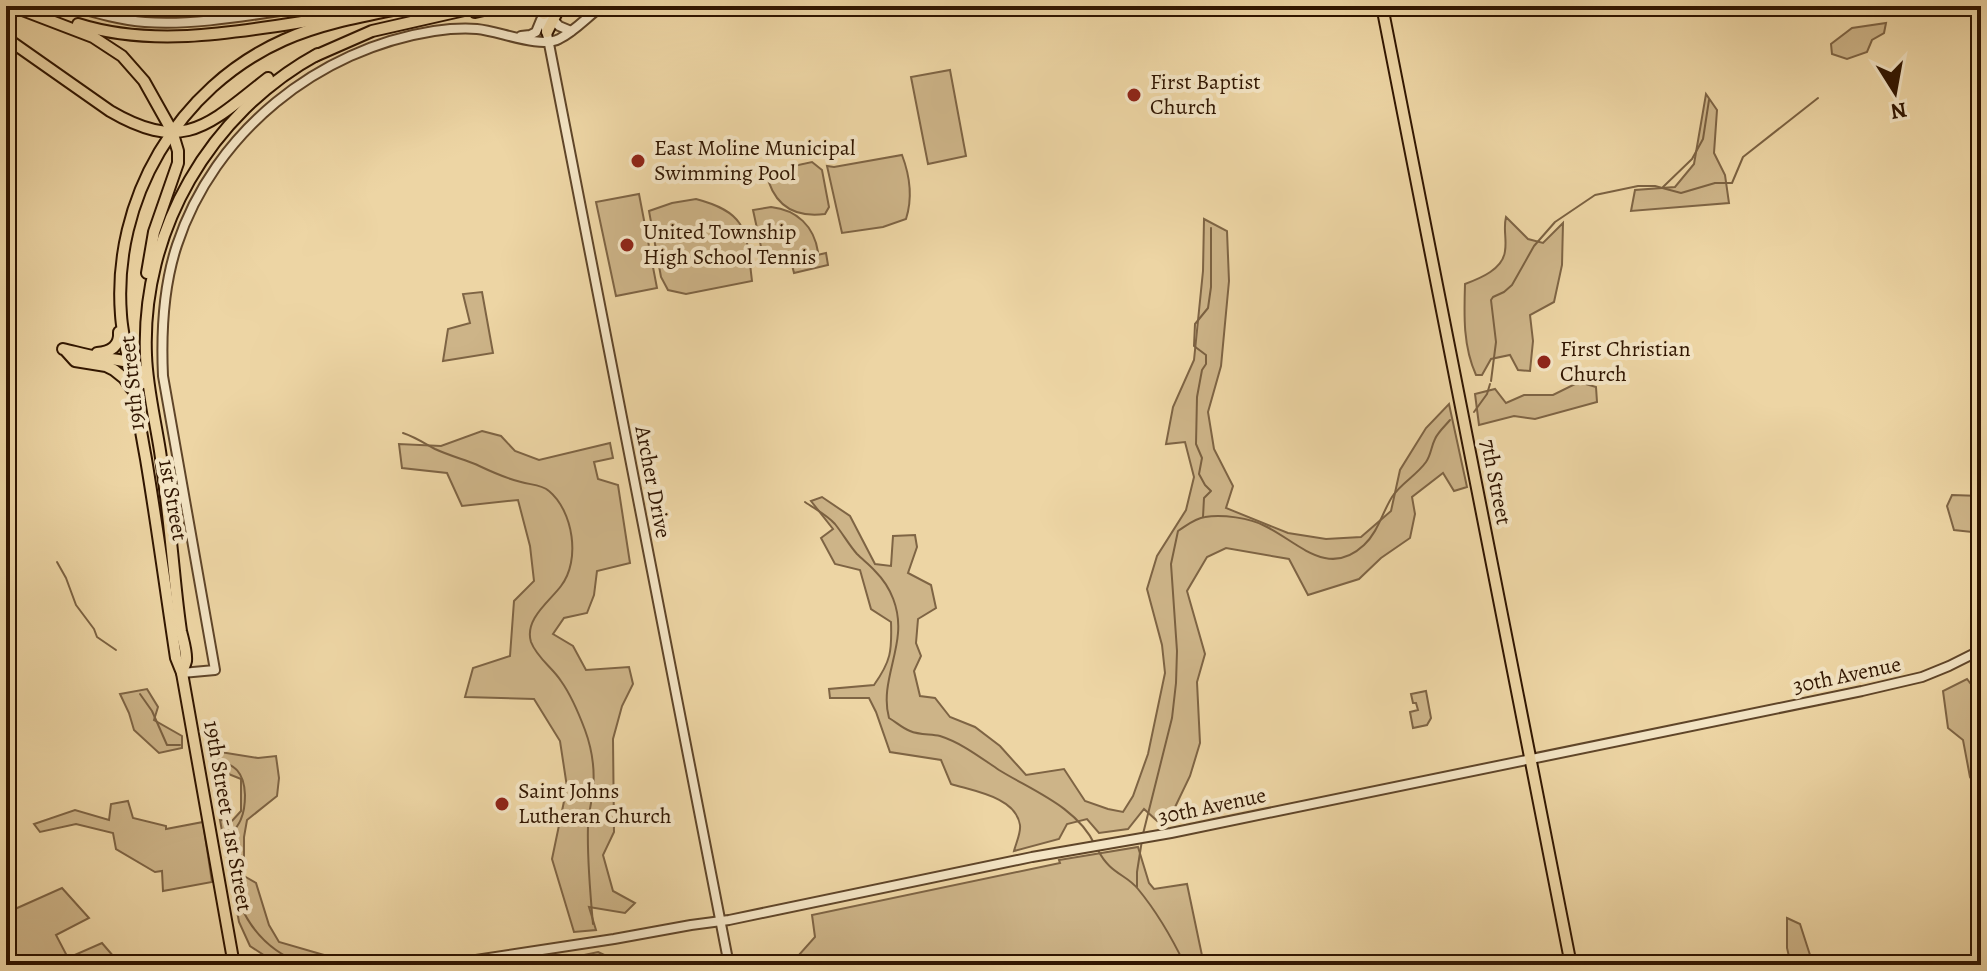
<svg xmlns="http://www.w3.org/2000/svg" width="1987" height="971" font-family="Alegreya,serif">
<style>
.green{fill:#cdb488;stroke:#7e6444;stroke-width:2}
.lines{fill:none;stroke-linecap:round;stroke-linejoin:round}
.stream{stroke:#7b6141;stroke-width:2}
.minor-casing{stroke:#5f4529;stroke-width:12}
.major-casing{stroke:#301500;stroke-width:14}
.minor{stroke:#f3e4c4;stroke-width:8}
.major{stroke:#edd5a4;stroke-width:10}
.poi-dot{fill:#8f2418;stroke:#f3e4c4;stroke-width:3}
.labels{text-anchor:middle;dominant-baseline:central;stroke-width:8;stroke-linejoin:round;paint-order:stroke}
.poi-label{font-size:22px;fill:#301500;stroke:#f3e4c4;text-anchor:start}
.street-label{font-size:22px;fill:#301500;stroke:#f3e4c4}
</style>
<rect width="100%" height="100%" fill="#edd5a4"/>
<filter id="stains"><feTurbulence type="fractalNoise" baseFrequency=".0025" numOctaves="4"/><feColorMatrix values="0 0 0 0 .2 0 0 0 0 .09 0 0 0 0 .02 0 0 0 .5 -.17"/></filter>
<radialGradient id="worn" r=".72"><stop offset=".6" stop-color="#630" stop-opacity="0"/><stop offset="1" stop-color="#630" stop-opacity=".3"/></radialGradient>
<g class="green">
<path d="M1886 23 1884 33 1872 40 1867 52 1847 59 1832 54 1831 44 1852 28Z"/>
<path d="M950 70 966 156 928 164 911 77Z"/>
<path d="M1706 94 1717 110 1714 153 1725 175 1729 203 1631 211 1635 190 1675 187 1694 164Z"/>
<path d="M902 155C910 176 913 197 906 219L883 227 842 233 827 166 834 167Z"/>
<path d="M812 162 822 170 829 207 825 214C793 218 773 205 766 172Z"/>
<path d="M639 194 657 288 616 296 596 202Z"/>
<path d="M696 199C749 213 746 232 752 281L686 294 668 290 661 277 649 211 672 203Z"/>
<path d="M771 207C797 210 814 226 818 252L771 262 763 256 753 210Z"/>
<path d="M1506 217 1528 239 1543 243 1563 223 1562 265 1554 302 1530 315 1533 341 1530 371 1518 370 1510 355 1491 359 1482 375H1476C1463 346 1464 316 1465 284 1481 278 1503 269 1505 251 1507 239 1503 229 1506 217Z"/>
<path d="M1204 219 1227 231 1229 281 1221 366 1208 412 1214 449 1233 486 1226 508 1288 533 1326 539 1361 537 1391 511 1400 470 1426 428 1449 404 1467 487 1454 491 1443 473 1412 497 1415 514 1410 538 1381 558 1359 579 1308 595 1289 559 1226 548 1207 557 1187 591 1205 654 1197 682 1200 743 1190 776 1165 828 1144 809 1128 829 1099 833 1087 819 1067 824 1059 839 1014 851C1016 843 1021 833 1020 825 1016 797 973 791 951 784L941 760 890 752 876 712 869 698H830L829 689 874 685C891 661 892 651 891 622L871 609 860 570 835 564 821 538 833 529 811 501 822 497 850 516 875 564 891 566 893 536 915 535 917 547 908 573 931 585 936 608 918 619 916 643 921 656 914 671 920 696 935 698 950 717 975 727 1000 746 1026 775 1064 769 1085 801 1108 809 1123 812 1133 796 1148 754 1165 673 1162 645 1147 589 1157 556 1186 510 1194 477 1185 442 1166 444 1173 407 1194 360 1203 271Z"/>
<path d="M826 253 828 265 794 273 791 261Z"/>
<path d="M482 292 493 353 443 361 448 329 470 323 463 294Z"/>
<path d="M1579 382 1596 387 1597 402 1535 419 1514 416 1479 425 1475 394 1495 389 1506 403 1524 395H1553Z"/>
<path d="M482 431 501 436 515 451 539 460 610 443 613 458 594 462 598 479 618 485 630 563 597 571 594 595 587 613 564 618 553 634 573 646 586 670 629 667 633 684 622 706 613 739 614 832 603 855 613 891 635 903 625 913 589 907 596 930 574 932 552 859 567 787 560 741 534 699 465 697 473 668 510 656 514 601 534 581 530 546 518 500 462 506 447 473 402 468 399 444 441 446Z"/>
<path d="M1952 495 1981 496V533L1954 530 1947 506Z"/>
<path d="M1981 660V794L1970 777 1963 740 1948 728 1943 691 1967 679 1977 692 1972 665Z"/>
<path d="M147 689 158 707 154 720 182 736V748L159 753 134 730 129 713 120 694Z"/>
<path d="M1426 691 1431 718 1427 725 1413 728 1410 712 1418 710 1416 703H1413L1411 694Z"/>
<path d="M214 751 258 758 276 756 279 778 277 796 247 820 244 837V876L256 883 269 925 279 942 324 955 342 965H279L250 946 239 922 220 820 232 821 241 811V779L221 771Z"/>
<path d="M128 801 133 818 166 826V829L203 822 212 882 163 891 162 871 155 872 116 849 113 833 76 824 40 832 34 824 75 810 109 820 111 804Z"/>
<path d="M1138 847 1149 883 1154 889 1187 884 1204 965H790L815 937 812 915 1060 863 1059 860Z"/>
<path d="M62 888 89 918 56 935 68 958 102 943 114 957 115 965H30L6 949V913Z"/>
<path d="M1787 918 1800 924 1810 955 1823 965H1791L1787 948Z"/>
<path d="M598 952 613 959 612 965 542 964Z"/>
</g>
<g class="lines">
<g class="stream">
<path d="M1663 187 1692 159 1703 139 1709 100"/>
<path d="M1491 381 1496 342 1491 300 1493 297 1504 292 1512 285 1534 246 1555 222 1595 195 1638 186H1655L1681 193 1715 183H1732L1743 157 1818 98"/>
<path d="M1474 412 1487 394 1490 384"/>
<path d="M403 433C415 437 424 443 435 449 448 455 462 459 475 464 490 471 504 478 521 482 530 485 541 484 549 491 573 511 581 560 561 586 550 601 524 619 531 642 537 658 553 668 561 681 571 695 579 714 585 730 592 749 595 770 593 790 592 802 588 814 588 826 587 859 590 891 593 924"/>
<path d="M805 502C815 509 827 515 835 524 843 534 849 545 857 554 863 560 870 565 875 571 891 587 900 609 898 633 896 661 881 689 889 718 896 722 902 728 910 731 919 735 930 734 940 736 962 743 981 758 999 770 1033 791 1077 807 1095 845"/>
<path d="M1203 517 1204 498 1211 491 1205 485 1199 474 1202 458 1196 444 1197 397 1202 370 1206 364V355L1194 346 1195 324 1208 308 1211 287V228"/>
<path d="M57 562 66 578 76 605 94 629 97 637 116 650"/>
<path d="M140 694 152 711 167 745H180"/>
<path d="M208 754C230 765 244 766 245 795 245 802 244 812 241 819 238 828 228 835 227 845 226 853 229 862 230 870 238 915 260 949 305 965"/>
<path d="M1978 762 1981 769"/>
<path d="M1143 834 1172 718 1176 683 1177 651 1171 564 1178 531C1186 526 1195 518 1205 517 1222 514 1250 518 1265 526 1298 542 1328 579 1364 545 1378 532 1382 513 1392 497 1401 483 1416 476 1426 462 1431 455 1431 447 1435 439 1438 432 1445 426 1450 420"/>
<path d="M1098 850C1110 874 1126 874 1138 889 1157 912 1172 938 1185 965"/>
<path d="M1137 887V872L1142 840"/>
<path d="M580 965 587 955"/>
</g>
<defs>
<g id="minor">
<path d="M71 6C96 13 120 20 145 22 199 26 261 13 315 6"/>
<path d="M542 8 729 965"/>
<path d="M550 16 559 26 571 31"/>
<path d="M521 36 530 35 536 32 543 15"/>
<path d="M182 673 215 670 163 376C161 332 163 287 177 245 214 132 318 49 434 31 448 29 463 28 477 29 499 31 541 49 559 39 575 31 588 16 602 6"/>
<path d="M6 956 22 965"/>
<path d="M443 965 614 939 691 925 729 920 1032 857 1171 833 1862 691 1922 677 1949 666 1981 650"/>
</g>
<g id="major">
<path d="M12 6 93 37 122 56 144 81 172 131 178 151V163L154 232 147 273"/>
<path d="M535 6 544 14"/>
<path d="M1382 6 1571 965"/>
<path d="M475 12 502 6"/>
<path d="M78 24C160 50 252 29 335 17"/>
<path d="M547 32 560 6"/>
<path d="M6 38 110 111C185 155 210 123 268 78"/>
<path d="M315 56 372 31 482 6"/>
<path d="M63 349C76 352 89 356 103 358 123 361 139 359 144 383"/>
<path d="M66 351 75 361 106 366 114 370 124 378 131 388"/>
<path d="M97 353C111 352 120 346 119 332"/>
<path d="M182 673C183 669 185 665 186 661 187 652 183 640 181 631 178 611 176 591 174 571 170 531 166 491 160 451 155 419 147 387 146 355 141 231 210 113 318 54"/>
<path d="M234 965 182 673 176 658C166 592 157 525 146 459 140 427 135 395 129 363 126 348 122 331 121 315 112 200 178 87 284 40 325 22 369 15 413 6"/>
</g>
</defs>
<use href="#minor" class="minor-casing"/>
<use href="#major" class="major-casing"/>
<use href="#minor" class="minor"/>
<use href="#major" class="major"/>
</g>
<g class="poi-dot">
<circle cx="1134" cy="95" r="8"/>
<circle cx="638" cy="161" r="8"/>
<circle cx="627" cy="245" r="8"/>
<circle cx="1544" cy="362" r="8"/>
<circle cx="502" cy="804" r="8"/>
</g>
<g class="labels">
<g class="poi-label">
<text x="1150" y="82">First Baptist<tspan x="1150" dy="25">Church</tspan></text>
<text x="654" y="148">East Moline Municipal<tspan x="654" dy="25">Swimming Pool</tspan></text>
<text x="643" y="232">United Township<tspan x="643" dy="25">High School Tennis</tspan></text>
<text x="1560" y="349">First Christian<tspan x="1560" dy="25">Church</tspan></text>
<text x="518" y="791">Saint Johns<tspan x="518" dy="25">Lutheran Church</tspan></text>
</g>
<g class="street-label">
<text transform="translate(132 383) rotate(-96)">19th Street</text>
<text transform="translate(653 482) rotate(79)">Archer Drive</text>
<text transform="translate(1496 482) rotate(79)">7th Street</text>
<text transform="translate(173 500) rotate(80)">1st Street</text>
<text transform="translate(1847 675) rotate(-12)">30th Avenue</text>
<text transform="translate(1212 806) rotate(-12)">30th Avenue</text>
<text transform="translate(228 816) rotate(80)">19th Street - 1st Street</text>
</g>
</g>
<rect width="1987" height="971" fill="none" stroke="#edd5a4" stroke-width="32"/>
<rect x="8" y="8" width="1971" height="955" fill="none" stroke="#301500" stroke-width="4"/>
<rect x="16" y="16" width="1955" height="939" fill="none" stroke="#301500" stroke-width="2"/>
<g transform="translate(1895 92) rotate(169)" stroke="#f3e4c4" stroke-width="6" paint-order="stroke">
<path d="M0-6L14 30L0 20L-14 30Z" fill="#301500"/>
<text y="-12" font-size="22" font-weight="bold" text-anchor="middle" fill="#301500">N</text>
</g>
<rect width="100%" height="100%" filter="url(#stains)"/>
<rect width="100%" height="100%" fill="url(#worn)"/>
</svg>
